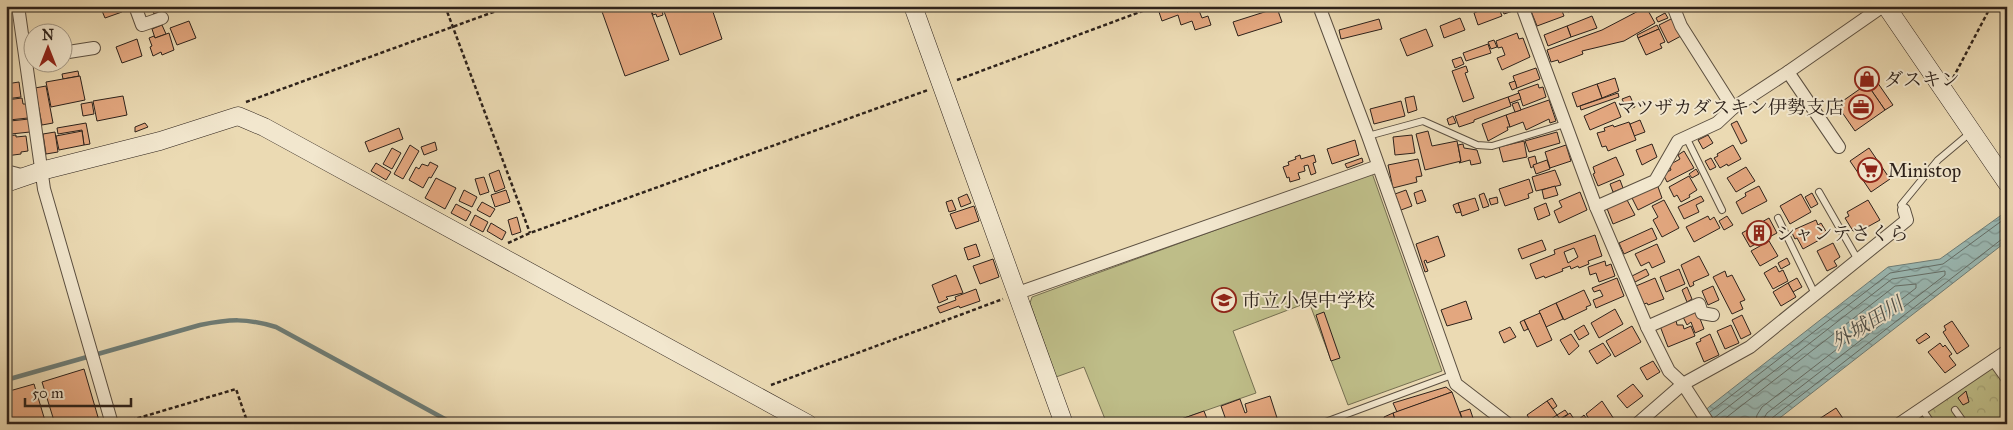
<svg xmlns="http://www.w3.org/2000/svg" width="2013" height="430" font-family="'IM FELL Great Primer','Noto Serif JP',serif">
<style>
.grass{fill:#bebd88;stroke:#767052}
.park{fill:url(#park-crowns);stroke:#767052}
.water{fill:url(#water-waves);stroke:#6e7d77}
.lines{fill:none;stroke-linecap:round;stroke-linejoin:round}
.shore{stroke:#646e68;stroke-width:1}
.stream{stroke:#6e7d77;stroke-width:4.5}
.building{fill:#e3a77f;stroke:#2d221b;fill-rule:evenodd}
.lane-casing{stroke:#5c5041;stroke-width:8}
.street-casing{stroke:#5c5041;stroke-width:14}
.secondary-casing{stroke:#2d221b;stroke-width:19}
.path{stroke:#2d221b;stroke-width:2.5;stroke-dasharray:4 2.5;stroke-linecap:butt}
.lane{stroke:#f2e7ce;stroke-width:6}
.street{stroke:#f2e7ce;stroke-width:12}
.secondary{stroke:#f2e7ce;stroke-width:18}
.labels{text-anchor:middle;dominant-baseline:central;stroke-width:4;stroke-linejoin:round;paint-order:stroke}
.poi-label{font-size:19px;fill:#2d221b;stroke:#f2e7ce;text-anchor:start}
.water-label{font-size:20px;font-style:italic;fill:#4e4f49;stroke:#f2e7ce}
</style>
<defs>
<pattern id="park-crowns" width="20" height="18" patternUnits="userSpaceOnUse" patternTransform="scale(1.25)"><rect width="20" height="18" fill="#bebd88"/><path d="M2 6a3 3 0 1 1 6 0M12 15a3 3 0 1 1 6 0" fill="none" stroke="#a4a275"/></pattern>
<pattern id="water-waves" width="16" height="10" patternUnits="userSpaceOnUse" patternTransform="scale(1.25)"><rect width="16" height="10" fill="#9ab9b4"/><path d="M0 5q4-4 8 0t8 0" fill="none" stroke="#7e9692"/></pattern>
</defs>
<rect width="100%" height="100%" fill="#ebdab3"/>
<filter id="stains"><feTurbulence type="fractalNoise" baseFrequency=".004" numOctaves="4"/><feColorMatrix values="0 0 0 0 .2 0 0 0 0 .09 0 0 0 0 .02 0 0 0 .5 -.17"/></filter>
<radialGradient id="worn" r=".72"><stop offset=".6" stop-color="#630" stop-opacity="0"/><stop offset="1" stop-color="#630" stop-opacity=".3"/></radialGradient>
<path class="grass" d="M1372 173 1442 371 1348 405 1309 302 1233 331 1256 393 1167 424H1107L1084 367 1056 377 1030 303 1032 297Z"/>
<path class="park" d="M1994 360 2007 378V424H1926L1917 412Z"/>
<path class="water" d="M2007 211V241L1772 424H1690L1710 406 1888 267 1940 259Z"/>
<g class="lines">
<g class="shore">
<path d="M1710 412 1890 273 1943 264 2007 217"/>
<path d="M1714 418 1892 279 1945 271V275L1767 413 1764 418 1763 424"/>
<path d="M1718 424 1895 286 1916 284V288L1762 407 1757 415 1755 424"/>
<path d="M1769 424 1772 418 2002 239 2007 237"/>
</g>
<path class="stream" d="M6 380 200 325C230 319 246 318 276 327L454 424"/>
</g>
<g class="building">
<path d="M100 6H120L122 12 105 18Z"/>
<path d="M151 6H162L163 10 154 14Z"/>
<path d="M600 6H649L669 60 625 76Z"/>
<path d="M661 6 663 15 657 17 656 14 653 15 651 9Z"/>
<path d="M662 6H711L722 39 680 55Z"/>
<path d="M1176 6H1185L1187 12 1198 8 1202 18 1208 16 1211 25 1195 30 1192 21 1181 25 1178 15 1162 21 1159 12Z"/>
<path d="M1330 6H1355L1331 11Z"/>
<path d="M1491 6H1498L1502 16 1478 25 1474 13Z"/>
<path d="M1501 6H1511L1513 11 1504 14Z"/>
<path d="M1529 6H1560L1564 16 1537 26Z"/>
<path d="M1565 6H1581L1568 12Z"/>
<path d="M1646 7 1655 23 1624 41 1582 51 1583 54 1559 63 1558 60 1551 62 1547 50 1602 30Z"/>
<path d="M1277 8 1282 22 1238 36 1233 22Z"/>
<path d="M1665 13 1668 18 1658 22 1656 18Z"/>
<path d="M1592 16 1597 28 1571 37 1567 26Z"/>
<path d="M1460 18 1465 30 1444 38 1440 26Z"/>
<path d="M1673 18 1681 36 1668 43 1659 25Z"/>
<path d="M1379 19 1382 29 1341 39 1339 30Z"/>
<path d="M189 21 196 38 177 45 170 28Z"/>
<path d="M162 25 166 34 155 38 152 29Z"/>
<path d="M1657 25 1659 29 1638 38 1637 35Z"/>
<path d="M1567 26 1571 37 1548 46 1544 35Z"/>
<path d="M1426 29 1433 46 1407 56 1400 39Z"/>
<path d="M1659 29 1665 42 1660 44 1662 48 1646 55 1638 38Z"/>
<path d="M169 33 174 50 162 55 161 52 153 56 150 47 152 46 149 38 154 36 155 38Z"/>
<path d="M1517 33 1519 39 1523 38 1530 57 1502 70 1497 58 1505 55 1502 47 1498 48 1496 41Z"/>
<path d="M137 39 142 56 122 63 116 47Z"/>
<path d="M1494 40 1497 47 1491 49 1488 42Z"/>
<path d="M1488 44 1491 53 1466 61 1463 53Z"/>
<path d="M1461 57 1464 64 1455 68 1452 60Z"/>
<path d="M1466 66 1468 72 1465 73 1474 98 1463 102 1452 71Z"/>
<path d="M1536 68 1540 79 1517 88 1513 76Z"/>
<path d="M78 71 79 76 63 79 62 74Z"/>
<path d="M80 76 85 100 51 107 46 82Z"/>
<path d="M1615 78 1619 91 1602 98 1597 84Z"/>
<path d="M1875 79 1893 105 1885 110 1867 84Z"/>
<path d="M1515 81 1517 88 1512 90 1509 83Z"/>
<path d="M19 82 21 97 6 99V84Z"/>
<path d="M1538 84 1539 88 1543 87 1546 97 1523 106 1518 91Z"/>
<path d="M1597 84 1602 98 1577 107 1572 93Z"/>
<path d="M1867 84 1885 110 1855 131 1837 105Z"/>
<path d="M46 86 53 123 42 125 35 88Z"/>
<path d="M1519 93 1521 99 1510 103 1508 97Z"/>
<path d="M1618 93 1619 97 1581 110 1580 106Z"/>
<path d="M123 96 127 115 97 121 93 101Z"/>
<path d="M1414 96 1417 110 1408 113 1405 98Z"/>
<path d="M1630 96 1635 107 1627 110 1622 99Z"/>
<path d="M1508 97 1511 106 1474 120V122L1459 127 1455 116Z"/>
<path d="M22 98 23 104H27L28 118 9 120V123H6V100Z"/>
<path d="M1549 100 1556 121 1550 123 1549 119 1526 130 1523 122 1510 127 1506 115Z"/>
<path d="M1401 101 1405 116 1374 124 1370 109Z"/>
<path d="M92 102 94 114 83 116 81 104Z"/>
<path d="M1518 102 1521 110 1515 112 1512 104Z"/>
<path d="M1615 102 1621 117 1590 130 1584 116Z"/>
<path d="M1506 115 1510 127H1507L1508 130 1488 141 1482 124Z"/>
<path d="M1453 116 1456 123 1449 125 1447 119Z"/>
<path d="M29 119 30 132 11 134 10 121Z"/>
<path d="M1640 120 1645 132 1634 136 1630 124Z"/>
<path d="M1737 121 1747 141 1741 144 1731 124Z"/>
<path d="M1629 122 1636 140 1608 151 1606 146 1602 147 1597 133 1605 131 1604 128 1613 125 1614 127Z"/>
<path d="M86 123 90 144 84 145 82 130 58 134 57 128Z"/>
<path d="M145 123 148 127 135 132V127Z"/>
<path d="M399 128 403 139 369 152 365 142Z"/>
<path d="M82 131 84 145 59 150 56 136Z"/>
<path d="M1428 131 1432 146 1457 141 1461 161 1425 170 1416 134Z"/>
<path d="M55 132 58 152 46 154 43 134Z"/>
<path d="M1557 132 1560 143 1529 152 1525 141Z"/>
<path d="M16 135V137L26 136 28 151 21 152V154L6 156V136Z"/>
<path d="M1412 135 1415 153 1395 155 1393 137Z"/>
<path d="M1708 135 1713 143 1703 149 1698 140Z"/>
<path d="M1355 140 1359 155 1332 164 1327 149Z"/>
<path d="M1524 141 1527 157 1503 162 1499 147Z"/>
<path d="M435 142 437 150 424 155 421 147Z"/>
<path d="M1463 144 1464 148 1477 150 1481 163 1471 165 1470 160 1459 163 1461 161 1458 145Z"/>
<path d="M1652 144 1657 157 1642 165 1636 150Z"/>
<path d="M410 145 419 151 403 179 394 174Z"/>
<path d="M1566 145 1571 161 1550 168 1545 152Z"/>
<path d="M1733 145 1741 159 1728 166 1727 164 1720 168 1714 158 1718 156 1717 154Z"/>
<path d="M392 148 401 153 392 169 383 164Z"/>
<path d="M1869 148 1890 179 1871 192 1850 161Z"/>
<path d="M1684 151 1694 168 1667 182 1663 174 1671 170 1669 165 1680 159 1678 155Z"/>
<path d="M1300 155 1301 159 1314 155 1316 162 1313 163 1316 173 1311 175 1308 165 1304 166 1305 171 1298 173 1300 179 1290 182 1289 177 1287 178 1283 167 1289 165 1288 162 1296 159 1295 157Z"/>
<path d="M1535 156 1537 164 1531 168 1528 158Z"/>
<path d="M1616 157 1624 175 1598 186 1593 174 1595 173 1593 167Z"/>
<path d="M1362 158 1363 162 1347 168 1345 164Z"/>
<path d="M1711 158 1716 167 1710 170 1705 161Z"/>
<path d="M1418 159 1422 176 1416 177 1417 182 1393 188 1388 165Z"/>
<path d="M1547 160 1550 169 1536 174 1533 165Z"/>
<path d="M430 162 438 166 431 178 429 177 423 188 409 180 416 167 419 169 422 164 428 166Z"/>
<path d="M376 163 391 172 386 180 371 171Z"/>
<path d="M1746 167 1755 181 1736 192 1727 178Z"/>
<path d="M1696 169 1699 174 1692 178 1689 174Z"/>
<path d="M499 170 505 188 495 192 489 174Z"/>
<path d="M1555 170 1561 185 1536 191 1532 177Z"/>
<path d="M1689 176 1697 190 1689 195 1690 197 1681 202 1677 195 1674 197 1669 187Z"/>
<path d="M484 177 489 192 480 195 475 179Z"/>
<path d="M436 178 456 188 445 209 425 198Z"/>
<path d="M1529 179 1533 192 1528 194 1529 198 1505 206 1499 189Z"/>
<path d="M1620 180 1623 188 1613 192 1610 184Z"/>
<path d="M1657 184 1662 198 1638 210 1631 196Z"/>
<path d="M1555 186 1558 195 1544 199 1542 190Z"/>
<path d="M1759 186 1767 201 1742 214 1736 202 1746 196 1745 193Z"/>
<path d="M464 190 477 197 472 207 459 201Z"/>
<path d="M506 190 510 202 495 207 491 195Z"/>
<path d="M1406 190 1412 206 1401 210 1395 194Z"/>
<path d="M1422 190 1426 201 1417 204 1414 193Z"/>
<path d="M1580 192 1587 210 1559 223 1554 211 1562 207 1559 201Z"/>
<path d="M1484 193 1489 206 1483 208 1479 195Z"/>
<path d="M1812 193 1818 204 1811 208 1805 197Z"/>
<path d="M967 194 971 203 961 207 958 198Z"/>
<path d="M1801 194 1811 212 1790 224 1780 206Z"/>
<path d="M1701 196 1704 201 1696 205 1699 212 1684 219 1678 207Z"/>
<path d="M1497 197 1498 203 1491 205 1489 199Z"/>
<path d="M1475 198 1479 210 1462 216 1458 203Z"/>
<path d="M1626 198 1635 215 1613 224 1606 206Z"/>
<path d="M952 200 956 210 949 212 946 202Z"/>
<path d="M1664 200 1679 228 1662 237 1653 220 1658 217 1652 206Z"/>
<path d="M1868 200 1880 220 1862 230 1861 229 1853 231 1845 218 1849 216 1847 212Z"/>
<path d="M482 202 495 209 490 217 477 210Z"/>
<path d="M1458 203 1461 212 1456 213 1453 205Z"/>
<path d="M1546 203 1550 215 1538 220 1534 208Z"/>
<path d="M456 204 471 212 466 221 451 213Z"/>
<path d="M974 206 979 221 956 229 950 214Z"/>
<path d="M475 215 488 222 483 232 470 225Z"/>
<path d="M1708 216 1710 220 1714 217 1720 228 1694 242 1686 227Z"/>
<path d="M1727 216 1733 225 1724 230 1719 221Z"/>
<path d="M517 217 521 232 512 235 508 220Z"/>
<path d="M1769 218 1777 233 1750 247 1742 233Z"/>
<path d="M1816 220 1818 225 1821 223 1827 233 1820 237 1821 239 1803 249 1797 238 1795 239 1791 231Z"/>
<path d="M491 223 506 232 502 240 487 231Z"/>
<path d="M1652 228 1657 239 1624 254 1619 243Z"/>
<path d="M1595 235 1602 256 1588 261 1589 264 1579 268 1578 266 1571 269 1570 266 1562 269 1563 271 1545 278 1544 276 1536 279 1530 264 1555 254 1554 250ZM1574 248 1578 257 1568 263 1564 252Z"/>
<path d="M1438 236 1445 256 1427 263 1426 260 1424 261 1428 271 1425 272 1416 244Z"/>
<path d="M1542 240 1546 250 1522 259 1518 249Z"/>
<path d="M1769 241 1778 256 1760 266 1751 251Z"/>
<path d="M1833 243 1840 257 1834 261 1837 266 1827 271 1817 251Z"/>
<path d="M976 244 980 256 968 260 964 248Z"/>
<path d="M1657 244 1665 262 1652 268 1649 262 1641 266 1635 254Z"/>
<path d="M1699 256 1709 275 1693 282 1694 285 1690 287 1681 265Z"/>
<path d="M1787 258 1790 264 1781 269 1778 263Z"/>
<path d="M993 259 999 277 980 284 973 266Z"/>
<path d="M1605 261 1606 266 1611 264 1615 276 1599 282 1596 273 1590 275 1588 267Z"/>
<path d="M1776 266 1779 272 1783 270 1788 281 1773 289 1764 273Z"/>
<path d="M1646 269 1649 275 1635 282 1632 276Z"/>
<path d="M1679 269 1685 284 1666 292 1660 277Z"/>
<path d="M1725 271 1727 277 1732 275 1745 300 1740 302 1743 309 1732 314 1713 277Z"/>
<path d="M956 275 963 293 946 297 948 299 939 303 932 285Z"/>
<path d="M1617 278 1624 296 1596 308 1593 300 1603 296 1600 290 1594 292 1592 288Z"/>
<path d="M1655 278 1664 299 1648 305 1647 303 1644 304 1636 286Z"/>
<path d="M1797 278 1802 287 1793 292 1788 283Z"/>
<path d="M1788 283 1796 297 1781 306 1773 292Z"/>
<path d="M1713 286 1719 300 1708 305 1702 291Z"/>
<path d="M1687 287 1692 299 1687 302 1682 290Z"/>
<path d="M976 289 980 301 960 308 959 306 940 313 937 307 956 300 955 297Z"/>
<path d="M1584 290 1591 305 1586 307 1587 309 1564 320 1556 303Z"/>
<path d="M1466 301 1472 319 1447 326 1441 310Z"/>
<path d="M1556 303 1563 319 1546 327 1539 311Z"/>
<path d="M1615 309 1623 324 1599 338 1591 323Z"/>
<path d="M1697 311 1704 329 1695 333 1691 322 1687 325 1683 317Z"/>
<path d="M1324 312 1340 358 1331 361 1316 315Z"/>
<path d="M1540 313 1552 340 1537 347 1524 320Z"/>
<path d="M1742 315 1751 334 1741 339 1732 320Z"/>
<path d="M1524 320 1528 329 1524 331 1520 322Z"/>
<path d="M1676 320 1677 325H1683L1684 329 1691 326 1695 336 1668 347 1660 326Z"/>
<path d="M1952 321 1969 346 1957 354 1943 332 1946 330 1944 326Z"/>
<path d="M1584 325 1589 334 1579 340 1574 331Z"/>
<path d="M1731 325 1739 343 1725 349 1717 331Z"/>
<path d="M1632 326 1641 342 1615 357 1606 341Z"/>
<path d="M1510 327 1516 337 1504 343 1499 332Z"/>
<path d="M1926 333 1930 337 1919 344 1916 340Z"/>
<path d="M1571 334 1579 346 1569 355 1560 340Z"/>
<path d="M1710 334 1719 355 1704 362 1696 343 1701 341 1700 339Z"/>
<path d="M1603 343 1611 355 1597 364 1589 351Z"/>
<path d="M1940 343 1943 347 1945 345 1952 354 1949 356 1956 365 1945 373 1928 352Z"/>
<path d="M1653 361 1660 372 1647 380 1640 368Z"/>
<path d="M84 369 100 424H55L42 382Z"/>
<path d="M34 384 46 424H6V392Z"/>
<path d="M1633 384 1643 396 1627 408 1617 396Z"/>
<path d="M1446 387 1452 392 1397 412 1393 403Z"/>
<path d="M1966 391 1969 402 1963 405 1958 398Z"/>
<path d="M1452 392 1464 424H1396L1393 413Z"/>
<path d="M1270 396 1279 424H1215L1226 420 1221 406 1240 399 1245 413 1247 412 1245 404Z"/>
<path d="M1552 398 1557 406 1553 409 1547 401Z"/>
<path d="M1547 401 1557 415 1548 421 1547 419 1539 424H1533L1527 415Z"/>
<path d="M1602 401 1614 419 1607 424H1592L1586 414Z"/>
<path d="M1836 408 1844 420 1839 424H1822L1819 419Z"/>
<path d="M1470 409 1475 424H1464L1460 412Z"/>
<path d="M1565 410 1568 414 1560 419 1557 415Z"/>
<path d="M1204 411 1209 424H1171L1170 423Z"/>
<path d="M1393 413 1396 424H1386L1384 417Z"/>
<path d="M1570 413 1574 419 1568 424H1561L1559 421Z"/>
<path d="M1584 415 1590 424H1579L1577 421Z"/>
</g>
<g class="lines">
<defs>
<g id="lane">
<path d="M1368 136 1423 121 1477 145 1492 146 1565 124"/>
<path d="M1686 137 1722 210"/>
<path d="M1819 192 1858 260"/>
<path d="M1904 210 1901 205 1938 160 1970 133"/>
<path d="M1778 218 1815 294"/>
<path d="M1922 409 1932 424"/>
<path d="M1955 410 1965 424"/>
<path d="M1320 424 1452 375"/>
<path d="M1999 424 2007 417"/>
</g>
<g id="street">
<path d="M18 6 44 189 112 424"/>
<path d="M135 6 142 25 162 18"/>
<path d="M1319 6 1368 136 1456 384 1508 424"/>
<path d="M1522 6 1596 207 1647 327 1669 371 1683 384 1709 424"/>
<path d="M1673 6 1681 26 1733 108 1788 72 1883 6"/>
<path d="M62 53 94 48"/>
<path d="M1788 72 1839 147"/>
<path d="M6 171 25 176"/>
<path d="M1596 207 1655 181 1678 141 1717 123 1733 108"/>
<path d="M1018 293 1378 166"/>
<path d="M1647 327 1699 304 1702 313 1713 315"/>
<path d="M1994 360 2007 378"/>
<path d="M1637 424 1683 384 1750 347 1907 220 1904 210"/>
<path d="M1899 424 2007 351"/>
</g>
<g id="secondary">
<path d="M913 6 1064 424"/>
<path d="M1886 6 2007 183"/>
<path d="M6 183 41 171 160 141 238 116 264 127 808 424"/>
</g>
</defs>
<use href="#lane" class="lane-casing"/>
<use href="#street" class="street-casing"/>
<use href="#secondary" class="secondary-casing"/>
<g class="path">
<path d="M445 6 530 233"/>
<path d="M1953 78 1991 6"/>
<path d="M957 80 1156 6"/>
<path d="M246 102 510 6"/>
<path d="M508 243 530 233 928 90"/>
<path d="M771 385 1003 299"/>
<path d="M125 422 236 389 248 424"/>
</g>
<use href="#lane" class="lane"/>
<use href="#street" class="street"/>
<use href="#secondary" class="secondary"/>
</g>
<defs>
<symbol id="shop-ring" viewBox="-11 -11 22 22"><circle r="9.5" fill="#f2e7ce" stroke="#8f2418" stroke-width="1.5"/><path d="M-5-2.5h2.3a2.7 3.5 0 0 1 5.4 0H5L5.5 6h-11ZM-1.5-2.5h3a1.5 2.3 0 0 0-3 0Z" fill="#8f2418"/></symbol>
<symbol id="office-ring" viewBox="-11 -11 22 22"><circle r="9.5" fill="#f2e7ce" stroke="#8f2418" stroke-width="1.5"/><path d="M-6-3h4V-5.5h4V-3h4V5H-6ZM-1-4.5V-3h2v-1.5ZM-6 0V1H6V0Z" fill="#8f2418"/></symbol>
<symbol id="supermarket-ring" viewBox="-11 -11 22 22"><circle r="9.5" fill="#f2e7ce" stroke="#8f2418" stroke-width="1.5"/><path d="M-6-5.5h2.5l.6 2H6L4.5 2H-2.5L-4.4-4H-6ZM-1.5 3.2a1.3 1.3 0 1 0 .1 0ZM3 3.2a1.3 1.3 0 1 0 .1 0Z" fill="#8f2418"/></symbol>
<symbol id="building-ring" viewBox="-11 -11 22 22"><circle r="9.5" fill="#f2e7ce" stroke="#8f2418" stroke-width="1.5"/><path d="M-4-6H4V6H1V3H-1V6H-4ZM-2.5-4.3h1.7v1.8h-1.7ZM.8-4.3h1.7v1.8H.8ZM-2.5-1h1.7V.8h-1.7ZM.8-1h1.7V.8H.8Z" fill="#8f2418"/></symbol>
<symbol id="school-ring" viewBox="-11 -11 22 22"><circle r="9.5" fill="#f2e7ce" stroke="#8f2418" stroke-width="1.5"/><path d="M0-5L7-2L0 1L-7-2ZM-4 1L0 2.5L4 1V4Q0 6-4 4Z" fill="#8f2418"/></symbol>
</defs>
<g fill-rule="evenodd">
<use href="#shop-ring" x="1853" y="65" width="28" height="28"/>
<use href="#office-ring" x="1847" y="93" width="28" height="28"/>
<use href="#supermarket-ring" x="1856" y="156" width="28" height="28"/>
<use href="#building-ring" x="1745" y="219" width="28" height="28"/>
<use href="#school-ring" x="1210" y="286" width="28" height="28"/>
</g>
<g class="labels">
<g class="poi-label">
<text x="1884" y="79">ダスキン</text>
<text x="1844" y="107" text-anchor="end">マツザカダスキン伊勢支店</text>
<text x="1888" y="170">Ministop</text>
<text x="1776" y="233">シャンテさくら</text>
<text x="1242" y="300">市立小俣中学校</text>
</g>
<g class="water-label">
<text transform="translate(1867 323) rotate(-32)">外城田川</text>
</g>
</g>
<rect width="2013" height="430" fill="none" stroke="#ebdab3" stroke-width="25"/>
<rect x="8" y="8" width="1998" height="415" fill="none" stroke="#2d221b" stroke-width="2.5"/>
<rect x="12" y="12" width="1988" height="405" fill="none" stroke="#2d221b"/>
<g transform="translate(48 48)"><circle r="24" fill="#f2e7ce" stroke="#a39886"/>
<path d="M0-4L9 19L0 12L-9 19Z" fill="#8f2418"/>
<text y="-8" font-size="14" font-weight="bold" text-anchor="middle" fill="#2d221b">N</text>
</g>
<path d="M25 398v8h106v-8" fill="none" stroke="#2d221b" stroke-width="2.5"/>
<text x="32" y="398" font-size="15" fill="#2d221b" stroke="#f2e7ce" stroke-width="4" paint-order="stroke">50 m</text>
<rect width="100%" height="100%" filter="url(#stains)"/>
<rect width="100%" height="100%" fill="url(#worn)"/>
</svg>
